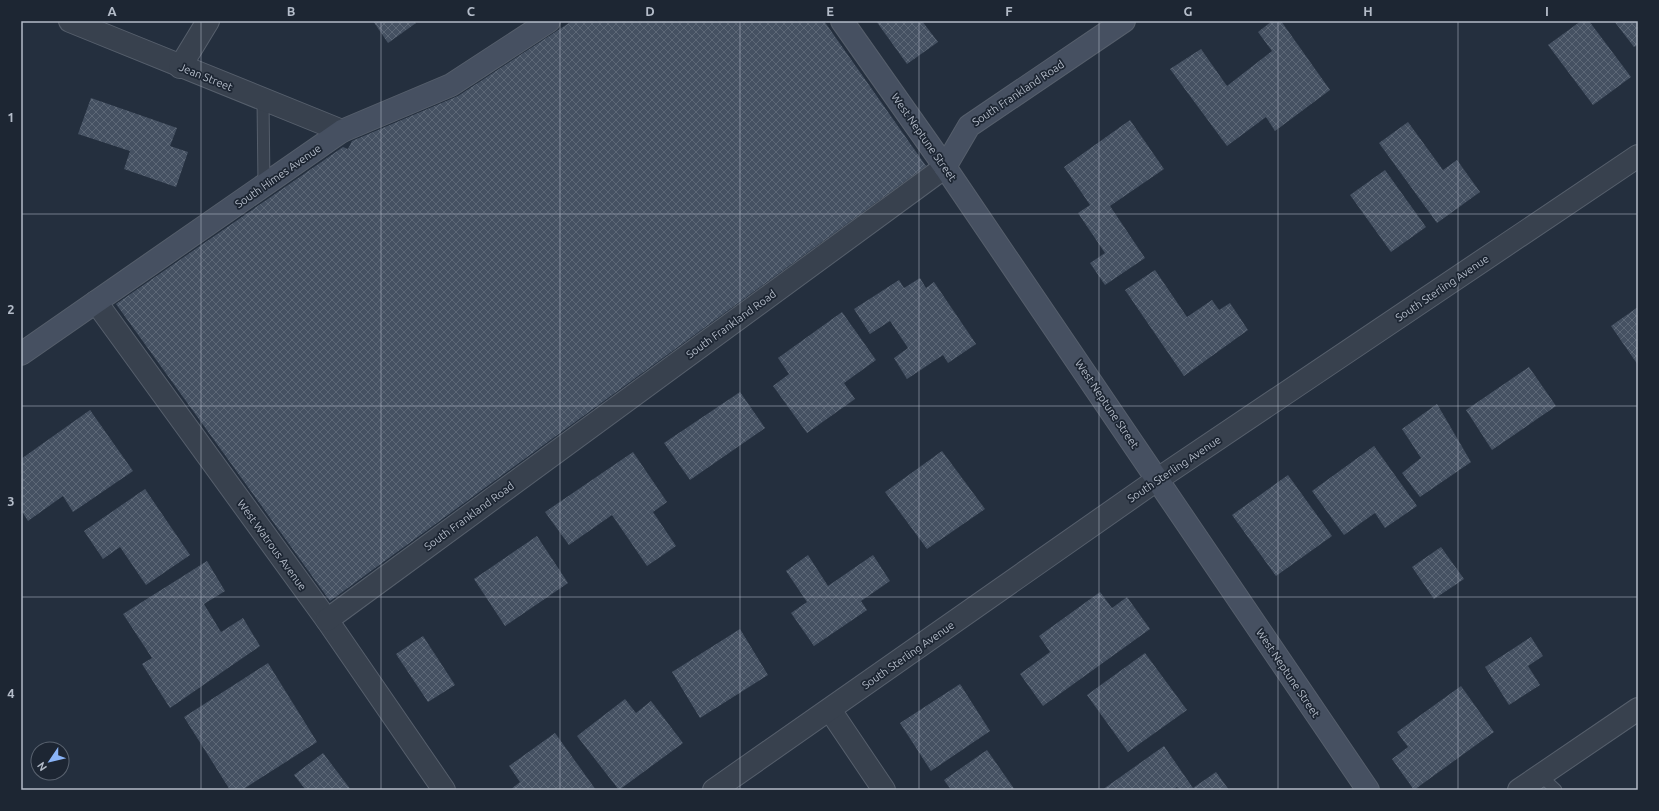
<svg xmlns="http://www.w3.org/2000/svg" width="1659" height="811" font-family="Ubuntu,sans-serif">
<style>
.building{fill:url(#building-cross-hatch)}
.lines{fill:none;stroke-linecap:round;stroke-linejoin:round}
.lane-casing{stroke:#565f6c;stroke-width:13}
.street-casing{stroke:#565f6c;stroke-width:24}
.secondary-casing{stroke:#565f6c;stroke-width:24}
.lane{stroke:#38414e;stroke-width:11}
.street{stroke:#38414e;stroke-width:22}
.secondary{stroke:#465061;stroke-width:22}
.grid{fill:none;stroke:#b4bcc9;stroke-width:1;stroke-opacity:0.55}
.labels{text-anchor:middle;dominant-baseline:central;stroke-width:3.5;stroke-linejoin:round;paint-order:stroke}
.street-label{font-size:11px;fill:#b4bcc9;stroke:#1d2633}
.neatline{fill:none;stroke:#b4bcc9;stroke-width:1.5}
.grid-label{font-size:13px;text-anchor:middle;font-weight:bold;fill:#b4bcc9}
</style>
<defs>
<pattern id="building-cross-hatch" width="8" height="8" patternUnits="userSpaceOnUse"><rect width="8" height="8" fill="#455162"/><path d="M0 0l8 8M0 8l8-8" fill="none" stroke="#5d6877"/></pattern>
</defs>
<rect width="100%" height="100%" fill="#242f3e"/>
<g class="building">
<path d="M373 21H415L416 23 388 43Z"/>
<path d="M572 21H824L926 166 330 601 116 304 343 147 348 149 352 141 458 96Z"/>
<path d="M876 21H922L938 42 907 64Z"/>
<path d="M1272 21H1281L1330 90 1275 131 1266 117 1227 146 1170 69 1201 49 1227 86 1272 51 1258 32Z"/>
<path d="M1581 21H1589L1631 77 1593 105 1548 45Z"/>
<path d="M1614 21H1638V45L1634 47Z"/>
<path d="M91 98 177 128 170 146 188 152 176 187 124 169 130 151 78 134Z"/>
<path d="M1130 120 1164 169 1110 206 1145 258 1105 285 1090 263 1105 253 1078 213 1090 205 1064 167Z"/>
<path d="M1408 122 1443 170 1457 160 1480 192 1437 223 1379 143Z"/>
<path d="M1385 170 1426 227 1391 252 1350 195Z"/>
<path d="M1155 270 1187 317 1212 300 1219 310 1230 303 1248 330 1184 376 1125 290Z"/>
<path d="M920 278 926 288 934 282 976 344 948 363 943 355 907 379 894 358 908 348 890 321 870 334 854 309 899 280 904 288Z"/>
<path d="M1638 307V365L1611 326Z"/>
<path d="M842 312 876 360 844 383 855 399 807 433 773 386 789 374 778 358Z"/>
<path d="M1529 367 1556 406 1492 450 1466 410Z"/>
<path d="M740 392 765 428 690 480 664 443Z"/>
<path d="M1437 404 1471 462 1420 497 1402 473 1421 458 1402 429Z"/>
<path d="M90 410 133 471 73 512 63 496 28 521 21 510V459Z"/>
<path d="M1374 446 1417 506 1385 528 1375 513 1344 535 1312 491Z"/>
<path d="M942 451 985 509 927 549 885 492Z"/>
<path d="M633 452 667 502 653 512 676 546 647 566 612 515 569 545 545 512Z"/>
<path d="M1288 475 1332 536 1276 576 1232 515Z"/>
<path d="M145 489 190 555 146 585 120 547 103 559 84 531Z"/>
<path d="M537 536 568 583 505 626 474 579Z"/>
<path d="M1441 547 1464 579 1434 599 1412 567Z"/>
<path d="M808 555 828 586 873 555 890 581 861 601 867 610 814 646 791 613 807 602 786 571Z"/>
<path d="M207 561 225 591 204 604 221 632 243 618 260 646 170 708 142 664 152 658 123 614Z"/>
<path d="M1100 592 1112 608 1127 597 1150 629 1043 706 1020 674 1050 652 1039 636Z"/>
<path d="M740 629 768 675 700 718 672 672Z"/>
<path d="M423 636 455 685 428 702 396 654Z"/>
<path d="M1531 637 1543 656 1528 666 1540 685 1509 705 1485 667Z"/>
<path d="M1145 653 1187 710 1128 752 1087 695Z"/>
<path d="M268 663 317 742 242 790H230L184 717Z"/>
<path d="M960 684 990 731 931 771 900 723Z"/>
<path d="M1461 686 1494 732 1414 790 1392 759 1408 747 1397 732Z"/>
<path d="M625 699 636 713 651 701 683 743 619 790 577 736Z"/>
<path d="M555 733 596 790H510L520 782 509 766Z"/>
<path d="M1164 746 1193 788 1216 772 1229 790H1179L1177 787 1173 790H1102Z"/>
<path d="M987 750 1015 790H951L944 780Z"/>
<path d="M323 753 351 790H304L305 789 294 775Z"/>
</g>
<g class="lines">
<defs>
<g id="lane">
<path d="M263 100 264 186"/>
<path d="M1540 775 1556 790"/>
</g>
<g id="street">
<path d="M70 21 342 131"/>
<path d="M180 67 208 21"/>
<path d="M96 302 327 620 444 790"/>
<path d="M327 620 945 167"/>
<path d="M830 710 884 790"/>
<path d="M714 790 1158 479 1638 156"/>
<path d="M1519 790 1638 709"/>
</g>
<g id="secondary">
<path d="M842 21 945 167 1368 790"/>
<path d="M945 167 969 126 1124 21"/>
<path d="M21 354 342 131 451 85 549 21"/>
</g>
</defs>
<use href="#lane" class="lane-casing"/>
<use href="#street" class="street-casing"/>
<use href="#secondary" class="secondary-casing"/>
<use href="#lane" class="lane"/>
<use href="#street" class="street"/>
<use href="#secondary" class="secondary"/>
</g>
<path class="grid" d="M201 21V790M381 21V790M560 21V790M740 21V790M919 21V790M1099 21V790M1278 21V790M1458 21V790M21 214H1638M21 406H1638M21 597H1638"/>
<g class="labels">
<g class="street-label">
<text transform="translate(206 77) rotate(22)">Jean Street</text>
<text transform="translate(1018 93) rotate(-34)">South Frankland Road</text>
<text transform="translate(924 137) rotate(55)">West Neptune Street</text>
<text transform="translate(278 176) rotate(-35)">South Himes Avenue</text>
<text transform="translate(1442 288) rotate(-34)">South Sterling Avenue</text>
<text transform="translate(731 324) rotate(-36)">South Frankland Road</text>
<text transform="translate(1107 404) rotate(56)">West Neptune Street</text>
<text transform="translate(1174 469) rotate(-34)">South Sterling Avenue</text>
<text transform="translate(469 516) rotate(-36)">South Frankland Road</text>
<text transform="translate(272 545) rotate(54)">West Watrous Avenue</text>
<text transform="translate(908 655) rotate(-35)">South Sterling Avenue</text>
<text transform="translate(1288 673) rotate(56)">West Neptune Street</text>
</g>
</g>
<rect width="1659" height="811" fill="none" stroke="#1d2633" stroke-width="44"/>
<g transform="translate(50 761) rotate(235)"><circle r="19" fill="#1d2633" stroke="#59626f"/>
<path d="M0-3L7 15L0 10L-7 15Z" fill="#8ab4f8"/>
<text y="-6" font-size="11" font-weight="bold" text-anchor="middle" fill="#b4bcc9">N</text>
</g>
<rect x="22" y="22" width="1615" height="767" class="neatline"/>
<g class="grid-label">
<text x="112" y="16">A</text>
<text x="291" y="16">B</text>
<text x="471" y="16">C</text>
<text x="650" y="16">D</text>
<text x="830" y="16">E</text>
<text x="1009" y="16">F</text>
<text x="1188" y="16">G</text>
<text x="1368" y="16">H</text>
<text x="1547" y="16">I</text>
<text x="11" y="122">1</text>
<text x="11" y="314">2</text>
<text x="11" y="506">3</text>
<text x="11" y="698">4</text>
</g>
</svg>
